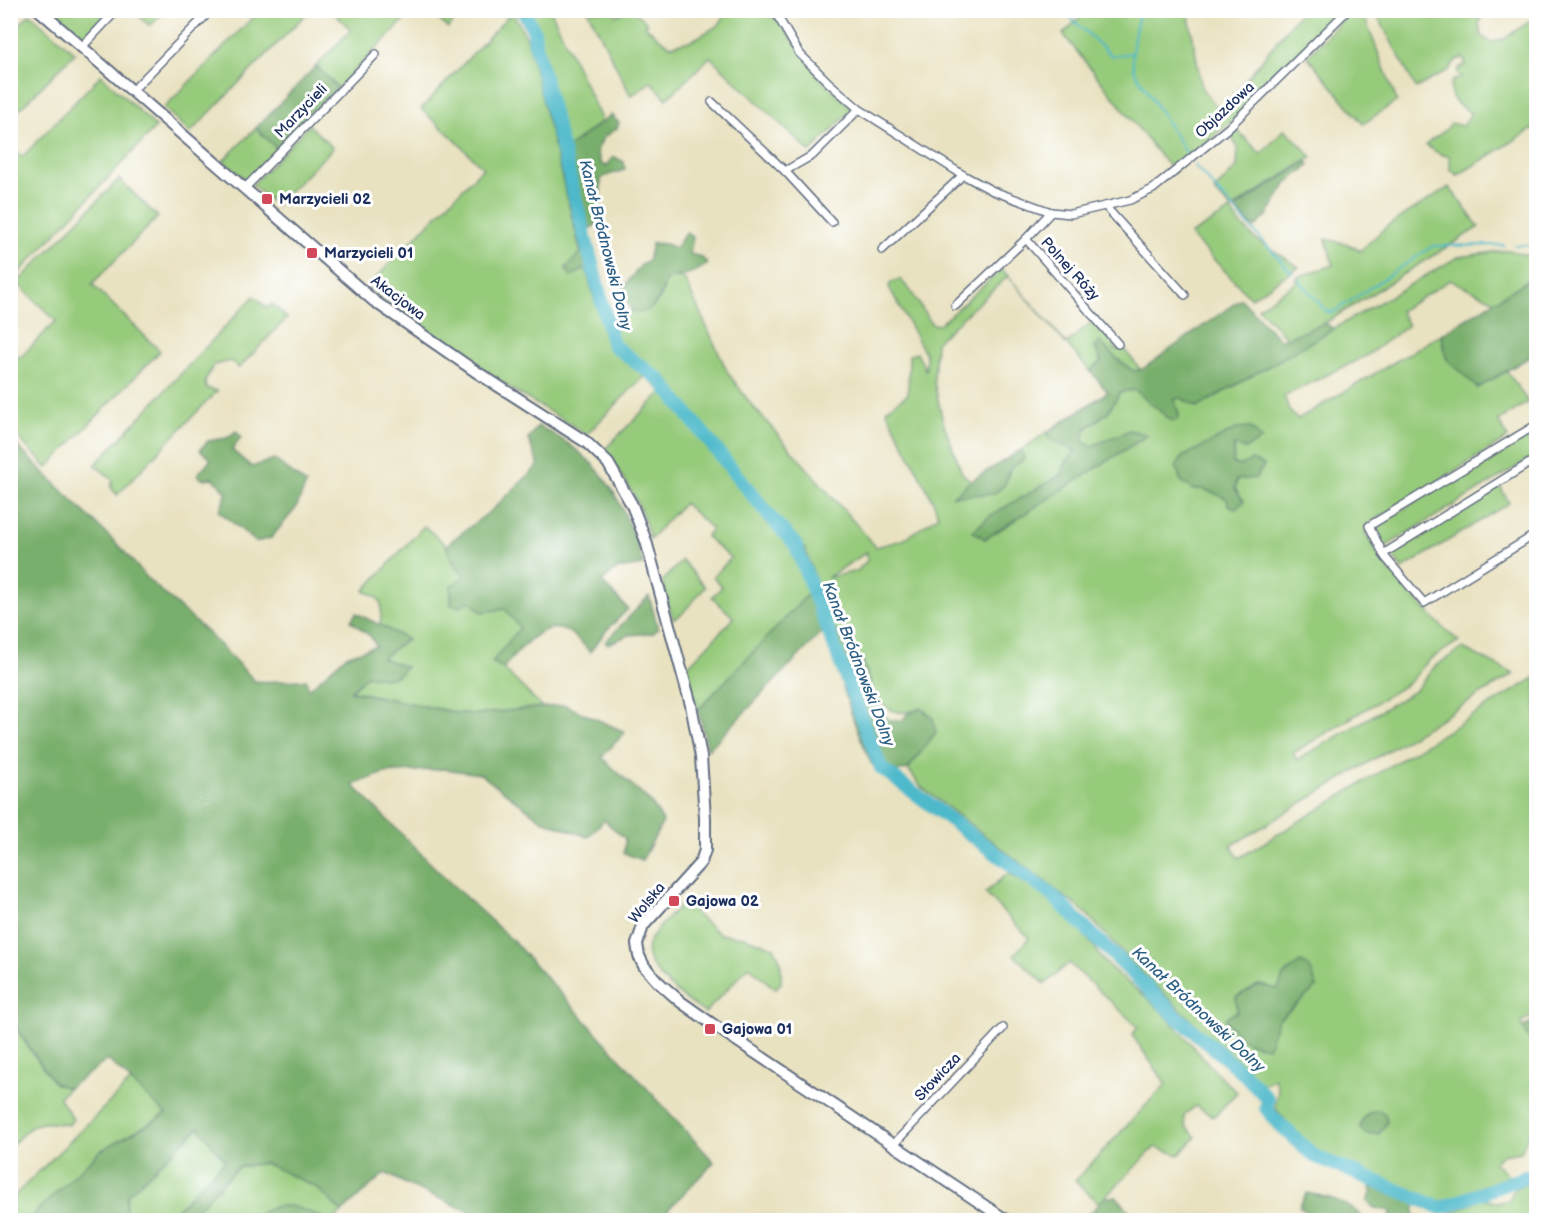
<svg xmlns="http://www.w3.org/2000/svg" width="1547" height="1231" font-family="'Balsamiq Sans',sans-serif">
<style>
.green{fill:#97cb7c;stroke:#597d6d;stroke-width:1.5;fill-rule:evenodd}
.forest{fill:#79af6c;stroke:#4a6f65;stroke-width:1.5}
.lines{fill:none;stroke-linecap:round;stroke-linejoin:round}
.stream{stroke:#4eb9cb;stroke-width:2}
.river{stroke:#4eb9cb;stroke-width:14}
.street-casing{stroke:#636e81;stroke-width:10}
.secondary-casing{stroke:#636e81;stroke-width:14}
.street{stroke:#fff;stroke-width:7}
.secondary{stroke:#fff;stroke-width:10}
.poi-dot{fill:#d1495b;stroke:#fff;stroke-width:2}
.labels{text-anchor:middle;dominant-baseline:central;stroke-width:6;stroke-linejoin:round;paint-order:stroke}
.street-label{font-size:15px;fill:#1b2f5e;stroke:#fff}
.poi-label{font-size:15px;font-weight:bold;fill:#1b2f5e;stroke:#fff;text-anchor:start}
.water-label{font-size:16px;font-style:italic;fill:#2d5f84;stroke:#fff}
</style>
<rect width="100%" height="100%" fill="#fff"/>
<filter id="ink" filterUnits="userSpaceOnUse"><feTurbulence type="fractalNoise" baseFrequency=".0167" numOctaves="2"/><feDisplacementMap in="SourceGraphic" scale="12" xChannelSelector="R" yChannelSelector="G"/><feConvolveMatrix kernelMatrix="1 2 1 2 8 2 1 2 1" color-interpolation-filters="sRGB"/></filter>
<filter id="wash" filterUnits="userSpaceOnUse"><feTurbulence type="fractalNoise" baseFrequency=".008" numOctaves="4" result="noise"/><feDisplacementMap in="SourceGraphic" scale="24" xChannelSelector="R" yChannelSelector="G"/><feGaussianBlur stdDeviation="1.35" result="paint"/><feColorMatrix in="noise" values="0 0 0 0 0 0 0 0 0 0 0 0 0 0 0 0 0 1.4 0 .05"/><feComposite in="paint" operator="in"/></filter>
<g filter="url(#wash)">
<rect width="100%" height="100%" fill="#e9e2c1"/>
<g class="green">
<path d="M54 11H110L87 34H80Z"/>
<path d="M133 11H165L150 26Z"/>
<path d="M259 11H309L190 133 164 108Z"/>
<path d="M336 11H413L338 88 316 66 351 30 334 13Z"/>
<path d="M429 11H463L448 28Z"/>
<path d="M528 11H551L602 121 566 149 542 49Z"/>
<path d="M588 11H613L616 16 624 11H633L646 21V27L670 46 693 40 719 25 725 15 731 11H771L823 81 853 109 810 152 710 57 667 99 651 82 631 96Z"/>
<path d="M1086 11H1191L1189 16 1202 89 1221 111 1301 11H1344L1232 121 1192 154H1189L1174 173 1063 34Z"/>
<path d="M1351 11H1362L1397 101 1363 124 1307 56Z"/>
<path d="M1375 11H1481L1483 13 1479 24 1482 36 1490 42 1502 40 1536 17V127L1458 175 1450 170V157L1438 153 1426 145C1434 136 1445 134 1451 123L1463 126 1471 113C1458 106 1446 98 1452 81L1462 77 1457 74 1458 69 1466 64 1463 58 1456 60 1449 70 1416 88Z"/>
<path d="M512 12 527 38 581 253 566 269 586 268 605 336 615 334 612 320 632 311 639 313 660 299 667 278 681 277 685 280 728 373 751 404 876 547 903 540 938 516 934 503 886 410 908 394 909 355 917 353 926 371V355L889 287 891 282 900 279 910 290 932 324 939 325 1002 269 1066 344 1094 320 1114 343V350L1124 349 1141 370 1133 371 1114 356 1095 347 1101 361 1090 371 1008 276 936 342 934 382 943 422 962 473 971 481 954 496 1005 484 1010 469 1024 459 1021 450 1047 432 1051 440 1076 451 1067 461 1061 475 991 515 974 531 985 539 1147 435 1130 431 1092 446 1083 442 1085 430 1108 412 1120 392 1135 390 1172 421 1179 414 1174 399 1181 398 1198 407 1458 257 1509 250 1536 258V275L1495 301 1450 280 1400 311 1408 325 1366 356 1284 396 1290 412 1298 419 1442 334 1443 348 1477 388 1507 371 1528 402 1498 421 1508 438 1367 525 1369 531 1365 533 1391 574 1395 572C1415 598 1433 621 1459 641L1429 660 1409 683 1293 753 1297 760 1415 691 1435 666 1463 648 1514 674 1231 846 1239 858 1536 677V1013L1521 1023 1536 1050V1131L1529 1134 1521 1152 1502 1155 1494 1163 1510 1176 1442 1203 1318 1154 1296 1133 1275 1108 1278 1089 1275 1078 1262 1085 1237 1059 1213 1041 1130 961 1086 913 921 787 908 769 936 732 921 708C900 717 892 712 874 699L871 682 862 660 830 624 805 548 795 554 810 592 698 710 686 668 734 618 712 597 722 587 713 577 731 558 706 537 712 529 684 503 650 539C640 502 628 480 602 452L662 392 645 375 586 435C563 418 538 406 515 391 464 359 414 324 367 287L483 168 452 137 421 109ZM1238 428 1233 463 1240 466 1235 489 1243 501 1226 498 1203 489ZM867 552V561L857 571 827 578ZM1258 985 1278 989 1317 987 1278 1020 1268 1047 1226 1019 1237 1011 1236 997Z"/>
<path d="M30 14 75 53 11 118V33Z"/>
<path d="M101 75 156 127 11 281V146L22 157Z"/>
<path d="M309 125 333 148 276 205 252 185Z"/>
<path d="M256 128 278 150 248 181 223 161Z"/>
<path d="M1285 129 1312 157 1231 209 1214 191 1237 167 1238 148 1231 137 1238 131 1261 154Z"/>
<path d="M119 179 158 217 92 284 160 351 47 468 11 430V350L20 358 56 321 17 283Z"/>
<path d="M1449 187 1479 227 1325 323 1287 338 1258 308 1297 282V277L1333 265 1326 239 1348 244 1360 251 1387 226Z"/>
<path d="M1231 210 1236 219 1254 238 1299 267 1251 298 1190 235Z"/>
<path d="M254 296 267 308 272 304 287 318 239 368 231 361 214 365 205 381 206 388 217 391 117 495 111 487 113 480 95 465Z"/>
<path d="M1536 427V455L1385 547 1373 528Z"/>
<path d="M1500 486 1509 503 1402 569 1391 553Z"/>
<path d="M424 526 446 545 452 561 465 576 469 601 482 611 506 609 521 628 492 662 503 668 542 707 478 714 458 713 349 690 368 675C386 679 393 682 406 667L382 658 407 639 380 625C382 604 385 599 364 591Z"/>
<path d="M682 560 705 587 681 615 673 619 662 582Z"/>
<path d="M1008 873C1039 889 1070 916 1092 944 1096 948 1098 954 1102 959 1117 976 1138 989 1155 1005 1184 1032 1206 1066 1237 1092L1214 1117 1196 1106 1184 1115 1185 1126 1196 1137 1179 1155 1155 1147 1099 1203 1075 1181 1166 1084 1132 1035 1138 1027 1069 963 1045 984 1014 955 1029 938 985 893Z"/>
<path d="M687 898 697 915 720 934 744 937 774 947 781 962V983L775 989 749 966 705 1013C687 1001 635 966 650 940 658 926 676 910 687 898Z"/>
<path d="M10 1021 54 1083 68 1088 59 1097 73 1119 69 1125C35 1120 34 1122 11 1146Z"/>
<path d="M132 1080 166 1114 100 1151 33 1215 36 1220H11V1199Z"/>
<path d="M199 1127 225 1161 166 1220H120L125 1216 127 1195Z"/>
<path d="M265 1163 316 1187 342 1212 334 1220H321L320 1216H254L250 1220H186L238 1167Z"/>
<path d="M1534 1183 1536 1184V1220H1448L1449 1214 1484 1198 1496 1202 1509 1201C1513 1186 1520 1185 1534 1183Z"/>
</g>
<g class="forest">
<path d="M542 49 566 149 611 115 619 123 617 128 603 138 597 151 601 164 607 166 613 156 624 162 625 169C617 174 609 173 601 179L600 223 588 229 615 334 605 337 586 268 571 277 566 268 581 252 531 55Z"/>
<path d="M316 66 338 88 278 150 256 128Z"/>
<path d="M1307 161 1309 165 1287 183 1266 217 1254 228 1235 208Z"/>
<path d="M686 233 693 237 690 254 701 257 708 264C695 273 683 277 667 278 661 295 654 318 632 311L621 291 641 265 648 261 652 243 665 244 675 248Z"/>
<path d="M1536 275V353L1478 388 1446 358 1442 334Z"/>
<path d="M1241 299 1279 339 1287 338 1325 323 1334 329 1197 407 1181 398 1174 399 1179 414 1177 420 1172 421 1135 390 1120 392 1108 412 1085 429 1083 442 1092 446 1130 430 1148 435 985 539 973 531 991 515 1061 475 1067 461 1076 451 1051 440 1047 432 1108 392 1090 371 1101 361 1095 346 1100 342 1114 356 1133 371 1141 370Z"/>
<path d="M538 426C605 459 621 498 644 565L617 569 602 582 628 609 606 631 590 652C585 646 579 640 573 635 544 614 521 649 503 668L492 662 520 628 505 609 482 612 469 601 459 607 451 605V586L465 576 452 561 446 545 492 510 539 465 528 439Z"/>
<path d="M1250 427 1262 439 1245 449 1234 445 1233 463 1240 466 1252 460 1264 465 1256 478 1236 480 1235 489 1244 501 1236 509 1229 505 1226 498 1203 489 1193 490 1181 481 1176 467 1182 457 1238 428Z"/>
<path d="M236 431 241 437 232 450 252 467 274 459 306 484 296 508 271 538 256 542 219 511 227 493 213 478 202 479 197 475 211 459 200 450 208 441 227 438Z"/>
<path d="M10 444 17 446 122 549 149 580 208 633 255 681C273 683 288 680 306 680L309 689 346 656 376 646 371 637 351 621 356 613 407 639 382 658 406 667C393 682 387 679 368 675L350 691 458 713 478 714 565 705 625 732 602 757C621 779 651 795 663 822L642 860 624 853 625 839 604 820 588 837 542 820 480 774 444 769 384 773 353 785 446 879 513 941 714 1162 658 1220H489L406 1184 385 1173 342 1212 316 1187 264 1163 238 1167 186 1220H166L225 1161 199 1127 127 1195 125 1216 120 1220H36L33 1215 100 1151 166 1114 108 1060 68 1088 54 1083 11 1021Z"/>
<path d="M1021 450 1024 459 1010 469 1005 484 994 494 953 496 971 481Z"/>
<path d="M810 592 824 629 830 624 862 660 871 682 874 699 888 720H903L907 714 921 708 933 718 936 732 908 769 895 772 886 778 871 763 855 724 824 630 708 750 698 710Z"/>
<path d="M649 596 658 628 653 633 629 635 608 644 605 642Z"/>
<path d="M1300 962C1312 964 1313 976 1317 987L1278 1020 1268 1047C1244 1044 1239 1039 1225 1019L1237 1011 1236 997 1258 985 1278 989 1283 976Z"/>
<path d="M1536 1019V1050L1523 1028Z"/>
<path d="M1379 1110 1385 1114 1387 1122 1379 1134H1365L1360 1127C1362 1116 1367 1112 1379 1110Z"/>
<path d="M1370 1186 1415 1203 1414 1220H1389L1392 1211 1374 1208 1367 1201 1371 1194Z"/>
<path d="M1307 1193C1332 1198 1348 1201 1365 1220H1312V1216L1299 1206Z"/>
<path d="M1116 1196 1133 1215 1128 1220H1084L1104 1198Z"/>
<path d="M276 1206H292L320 1216 321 1220H250L254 1216Z"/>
</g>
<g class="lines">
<g class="stream">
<path d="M1062 10 1112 56 1132 53"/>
<path d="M1140 10C1135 31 1130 50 1134 70L1187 154"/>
<path d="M1194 165 1292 273"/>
<path d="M1515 245H1536"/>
<path d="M1299 280 1325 310 1332 313 1433 246 1504 245"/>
</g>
<path class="river" d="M523 10 534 31 535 43 613 345 661 381 771 518 795 544 881 768 1054 897 1177 1017 1243 1073 1268 1099 1266 1108 1274 1119 1314 1156 1441 1208 1528 1176 1536 1178"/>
</g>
</g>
<g filter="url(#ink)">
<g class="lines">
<defs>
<g id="street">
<path d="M774 10 799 53 829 83 859 109 963 175 993 191 1051 212 1071 214 1130 200 1153 189 1228 128 1348 10"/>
<path d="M82 47 117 10"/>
<path d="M133 90 211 10"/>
<path d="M712 102 785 171 832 222"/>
<path d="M785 171 813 155 859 109"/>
<path d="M245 188 376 54"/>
<path d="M1106 207 1185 295"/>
<path d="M1051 212 1026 239 1118 344"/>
<path d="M882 250 963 175"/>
<path d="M955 306 1026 239"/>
<path d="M1536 425 1369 526 1385 557 1424 603 1536 534"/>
<path d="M1383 554 1536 459"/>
<path d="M893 1145 1003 1028"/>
</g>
<path id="secondary" d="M39 10 374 301 475 371 586 442 608 463 632 505 646 541 691 705 701 757 705 818V850L701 862 643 926 637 944 639 956 644 966 657 981 681 1002 715 1026 1006 1220"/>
</defs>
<use href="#street" class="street-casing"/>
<use href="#secondary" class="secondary-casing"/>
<use href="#street" class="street"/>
<use href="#secondary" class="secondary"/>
</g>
</g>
<g class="poi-dot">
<rect x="261" y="193" width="12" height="12" rx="3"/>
<rect x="306" y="247" width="12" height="12" rx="3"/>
<rect x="668" y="895" width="12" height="12" rx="3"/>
<rect x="704" y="1023" width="12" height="12" rx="3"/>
</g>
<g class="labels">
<g class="street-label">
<text transform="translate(1225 110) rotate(-43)">Objazdowa</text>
<text transform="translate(301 111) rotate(-46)">Marzycieli</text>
<text transform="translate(1070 269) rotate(48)">Polnej Róży</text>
<text transform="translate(398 298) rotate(37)">Akacjowa</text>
<text transform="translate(647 903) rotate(-51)">Wolska</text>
<text transform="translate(938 1077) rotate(-47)">Słowicza</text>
</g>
<g class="poi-label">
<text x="279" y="199">Marzycieli 02</text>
<text x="324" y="253">Marzycieli 01</text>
<text x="686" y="901">Gajowa 02</text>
<text x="722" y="1029">Gajowa 01</text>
</g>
<g class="water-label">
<text transform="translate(605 245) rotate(76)">Kanał Bródnowski Dolny</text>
<text transform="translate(858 664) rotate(69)">Kanał Bródnowski Dolny</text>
<text transform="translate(1198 1010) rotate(43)">Kanał Bródnowski Dolny</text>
</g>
</g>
<rect width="1547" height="1231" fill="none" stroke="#fff" stroke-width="36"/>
</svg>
